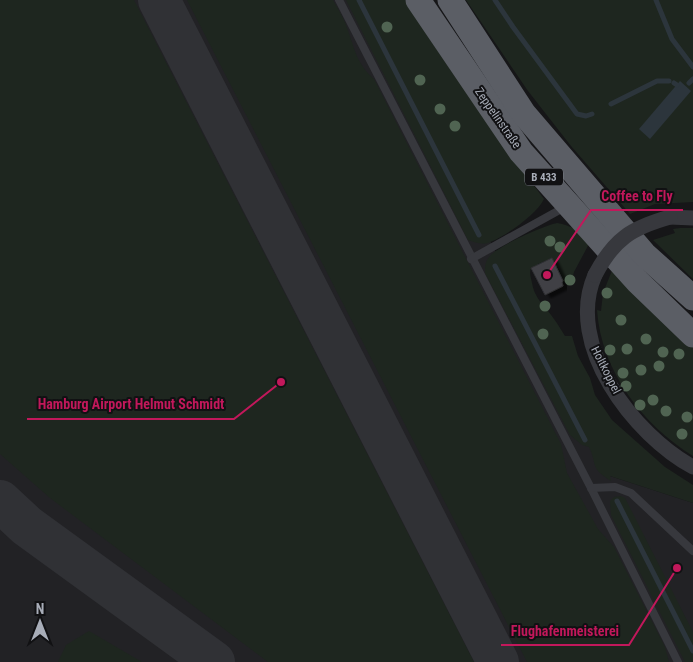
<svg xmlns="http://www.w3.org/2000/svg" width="693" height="662" font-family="'Roboto Condensed',sans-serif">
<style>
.built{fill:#222225}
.green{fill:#1e261f}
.water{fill:#2c353c}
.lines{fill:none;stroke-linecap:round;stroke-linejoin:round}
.stream{stroke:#2c353c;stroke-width:5}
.taxiway{stroke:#303135;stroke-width:42}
.building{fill:#404145;stroke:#303034;filter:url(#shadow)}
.service{stroke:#37383d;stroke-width:8}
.minor{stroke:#37383d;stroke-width:15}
.trunk{stroke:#5b5e65;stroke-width:25}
.minor-bridge{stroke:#37383d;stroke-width:15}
.tree{fill:#506452}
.labels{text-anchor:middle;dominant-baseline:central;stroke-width:4;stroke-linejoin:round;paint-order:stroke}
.shield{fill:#111113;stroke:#7b7e86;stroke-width:1}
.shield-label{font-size:11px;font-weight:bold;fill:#a8adb8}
.street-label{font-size:12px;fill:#a8adb8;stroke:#111113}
.leader{fill:none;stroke:#c2185b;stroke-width:2}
.callout-dot{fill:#c2185b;stroke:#111113;stroke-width:2}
.callout-label{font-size:14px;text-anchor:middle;font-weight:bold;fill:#c2185b;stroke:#111113;stroke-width:4;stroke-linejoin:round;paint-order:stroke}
</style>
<defs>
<filter id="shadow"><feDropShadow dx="5.5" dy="3" stdDeviation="1" flood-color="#0009"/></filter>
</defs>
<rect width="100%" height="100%" fill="#161618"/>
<path class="built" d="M0 0H367L610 476 693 503V662H0Z"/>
<g class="green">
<path d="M0 0H134L474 662H268L50 498 0 454Z"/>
<path d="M187 0H333C338 9 344 18 347 28 355 49 356 63 374 79L561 444 567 473 598 529 614 547 665 647 669 662H527Z"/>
<path d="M346 0H405C448 69 495 134 544 199 537 214 505 237 488 243 482 245 474 242 468 240Z"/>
<path d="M466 0H693V202L655 204 630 214 571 146 528 91Z"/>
<path d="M557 223C571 225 581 232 590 242L574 272 571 283 567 285 565 282 564 283 552 258 531 268C529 274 531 277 532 283 535 300 545 305 554 319 558 324 561 330 565 336H572L578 356 590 378 595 395 612 420 665 467 693 485V503L610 476 611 481C589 467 598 466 589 447L582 445 570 435 485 273C485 267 485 262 489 257 497 246 543 226 557 223Z"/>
<path d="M680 228H693V279L653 240 675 233 673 229Z"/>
<path d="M613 268 693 347V456C643 425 601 371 597 310L601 311 603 293Z"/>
<path d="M621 496 625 498 693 632V662H685L611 515 610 501 614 497Z"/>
<path d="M89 631 142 662H58L66 645Z"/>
</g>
<path class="water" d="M680 81 691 91 650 139 639 129Z"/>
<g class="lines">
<g class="stream">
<path d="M359 0 479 235"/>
<path d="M495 0 513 27 577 114 586 116 592 114"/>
<path d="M656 0 672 39 693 67"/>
<path d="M674 83 677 85"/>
<path d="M689 83 693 79"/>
<path d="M611 104 657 81H669"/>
<path d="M495 266 585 440"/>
<path d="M617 501 693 651"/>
</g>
<g class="taxiway">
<path d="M159 0 498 662"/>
<path d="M0 501 27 526 214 662"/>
</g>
</g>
<path class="building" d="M552 258 563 281 562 282 563 286 545 295 531 268Z"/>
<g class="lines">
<g class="service">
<path d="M339 0 591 488 678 662"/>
<path d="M471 259 565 207"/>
<path d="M591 488 615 487 631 493 693 551"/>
</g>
<g class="minor">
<path d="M670 217 693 218"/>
<path d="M595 275C564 345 634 435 693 467"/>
</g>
<g class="trunk">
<path d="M418 0 521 152 637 281 693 335"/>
<path d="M450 0 524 114 644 254 693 298"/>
</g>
<path class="minor-bridge" d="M595 275C614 239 631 228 670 217"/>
</g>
<g class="tree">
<circle cx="387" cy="27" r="5.5"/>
<circle cx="420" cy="80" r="5.5"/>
<circle cx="440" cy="109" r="5.5"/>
<circle cx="455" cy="126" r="5.5"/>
<circle cx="550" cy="241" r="5.5"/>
<circle cx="560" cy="247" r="5.5"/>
<circle cx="570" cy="280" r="5.5"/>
<circle cx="607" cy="293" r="5.5"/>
<circle cx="545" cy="306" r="5.5"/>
<circle cx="621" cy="320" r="5.5"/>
<circle cx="543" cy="334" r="5.5"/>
<circle cx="646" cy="339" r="5.5"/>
<circle cx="627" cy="349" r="5.5"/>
<circle cx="610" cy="350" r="5.5"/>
<circle cx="663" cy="352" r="5.5"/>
<circle cx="679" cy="354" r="5.5"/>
<circle cx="659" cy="366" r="5.5"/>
<circle cx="641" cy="370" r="5.5"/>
<circle cx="623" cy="373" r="5.5"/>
<circle cx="626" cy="386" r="5.5"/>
<circle cx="653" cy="400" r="5.5"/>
<circle cx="640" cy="405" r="5.5"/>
<circle cx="666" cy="411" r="5.5"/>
<circle cx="687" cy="417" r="5.5"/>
<circle cx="682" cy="434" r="5.5"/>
</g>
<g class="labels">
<rect class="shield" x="525" y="168.5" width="38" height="17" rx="4"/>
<g class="shield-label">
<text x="544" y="177">B 433</text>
</g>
<g class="street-label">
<text transform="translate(498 118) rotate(55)">Zeppelinstraße</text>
<text transform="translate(606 370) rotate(63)">Holtkoppel</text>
</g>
</g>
<path class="leader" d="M547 275L591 210H683M281 382L234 419H27M677 568L629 645H501"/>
<g class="callout-dot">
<circle cx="547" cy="275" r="5"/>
<circle cx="281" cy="382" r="5"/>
<circle cx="677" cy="568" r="5"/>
</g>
<g class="callout-label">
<text x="637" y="201">Coffee to Fly</text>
<text x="131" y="409">Hamburg Airport Helmut Schmidt</text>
<text x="565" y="636">Flughafenmeisterei</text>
</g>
<g transform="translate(40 622)" stroke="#111113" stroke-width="4" paint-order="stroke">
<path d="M0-4L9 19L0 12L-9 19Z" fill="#a8adb8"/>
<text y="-8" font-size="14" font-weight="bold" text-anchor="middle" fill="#a8adb8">N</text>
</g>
</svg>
